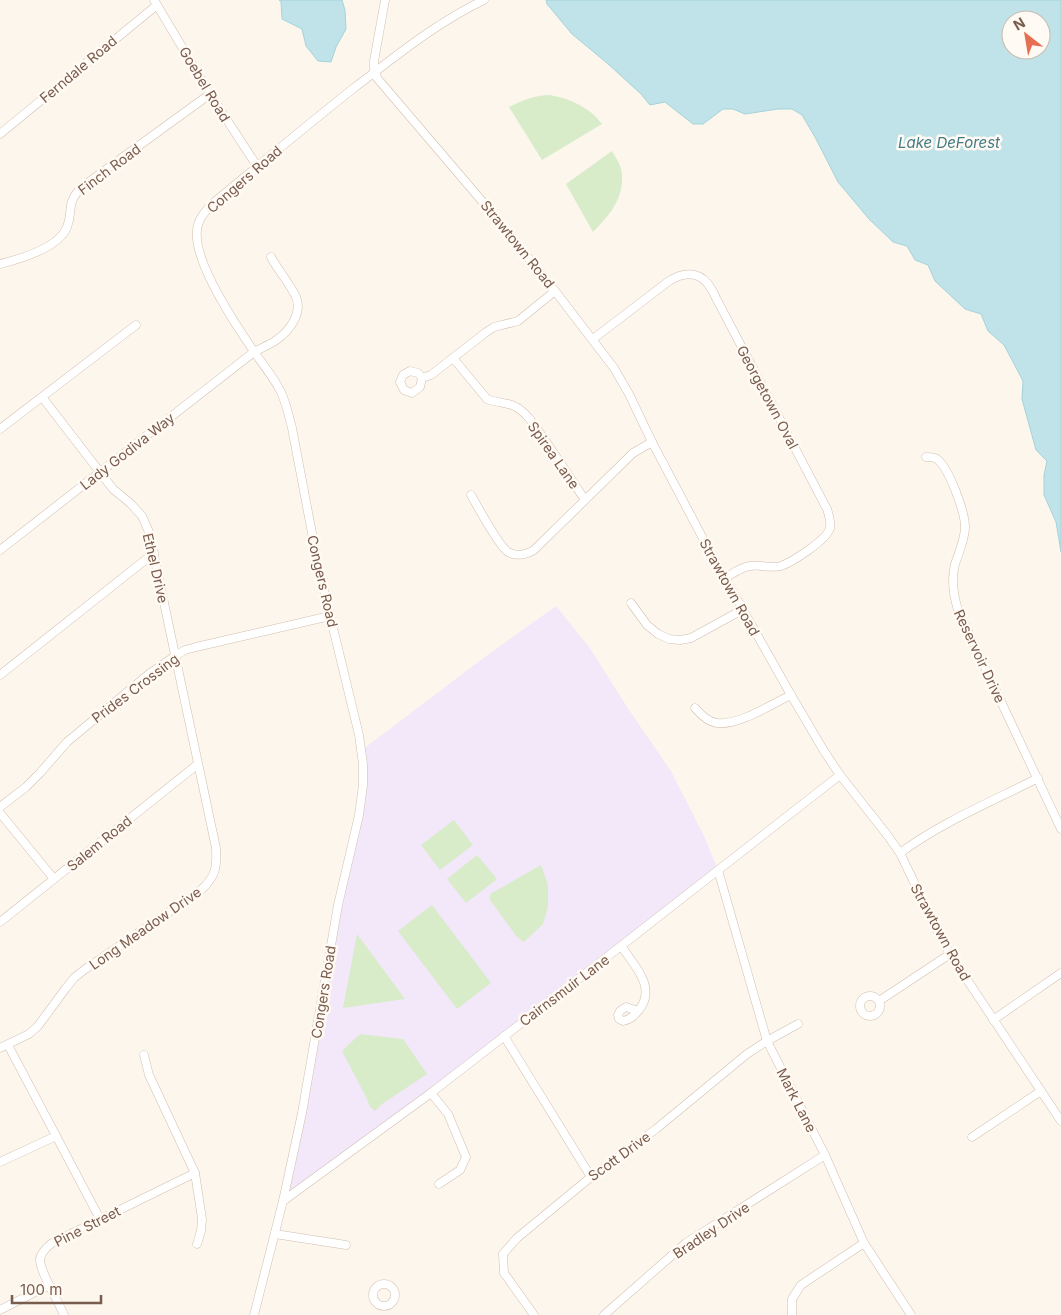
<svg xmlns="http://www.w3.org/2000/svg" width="1061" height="1315" font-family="Inter,sans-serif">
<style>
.education{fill:#f3e8fa}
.green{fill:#d8ecc9}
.water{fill:#bfe3e8;stroke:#a5d3da;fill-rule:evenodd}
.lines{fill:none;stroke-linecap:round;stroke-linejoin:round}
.minor-casing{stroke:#d1beb0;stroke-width:9}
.minor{stroke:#fff;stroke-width:8}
.labels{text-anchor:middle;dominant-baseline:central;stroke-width:5;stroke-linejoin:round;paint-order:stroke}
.street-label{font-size:14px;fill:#7a5c4d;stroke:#fffaf3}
.water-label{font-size:15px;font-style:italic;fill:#437c86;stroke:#fffaf3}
</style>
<rect width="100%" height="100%" fill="#fdf6ec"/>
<path class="education" d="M556 606 589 647 629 710 671 771 704 836 718 870 283 1201 361 803 362 750 486 656Z"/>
<g class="green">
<path d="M550 95C571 99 589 107 602 124L542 160 509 107C523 100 535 95 550 95Z"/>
<path d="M612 151C615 157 620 163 621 169 622 172 622 175 622 177 623 200 608 217 593 232L566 184Z"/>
<path d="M454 820 473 845 440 870 421 845Z"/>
<path d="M477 855 497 879 466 903 447 879Z"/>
<path d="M541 865 548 885V907L543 924 524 942 517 937 490 900V894Z"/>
<path d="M432 905 491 983 457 1009 398 931Z"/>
<path d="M357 934 405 999 343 1008Z"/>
<path d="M360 1034 403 1039 427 1074 382 1104 375 1111 370 1107 367 1099 342 1051Z"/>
</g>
<g class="water">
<path d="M279 0H342L345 10 346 29 336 47 331 62 318 61 306 46 302 29 282 19 281 1Z"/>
<path d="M546 0H1061V552L1056 522 1044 495V475L1047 461 1036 450 1022 399 1023 381 1004 345 988 331 981 314 965 309 935 281 928 265 915 260 907 246 893 242 869 219 838 182 815 137 802 115 792 109H778L745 114 733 109H723L703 124H693L665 102 650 105 641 94 607 63 572 34 547 4ZM1011 20H1041V50H1011Z"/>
</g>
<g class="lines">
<defs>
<g id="minor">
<path d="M154 0 210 94 257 166"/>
<path d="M385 0 374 61V68L377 78 493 214 555 291 614 368 629 394 652 442 708 548 791 695 824 751 840 775 888 836 900 853 935 926 950 954 1061 1121"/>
<path d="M0 134 157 5"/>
<path d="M0 264C20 259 59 248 67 227 74 209 65 204 82 187L210 94"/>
<path d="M593 339 669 281C682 273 697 270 708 284 711 288 714 293 716 298L827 509C829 515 831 521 830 528 827 540 792 562 781 566 770 569 760 564 750 566 741 567 732 574 725 578"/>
<path d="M453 358 487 399C496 403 508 402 516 407 527 413 535 426 542 436 557 457 571 479 585 500"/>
<path d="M422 378 420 387 412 393 404 390 400 382 403 375 410 371 418 373 422 378 431 375 485 333 494 327 518 321 555 291"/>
<path d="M0 429 136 325"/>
<path d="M926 457C930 457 934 457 937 459 949 468 965 512 965 527 965 539 959 552 955 564 951 580 953 594 958 610L1061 829"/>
<path d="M471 495C478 507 498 545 508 552 517 557 525 555 534 550L633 453 652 442"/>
<path d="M0 550 254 352C261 348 269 345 275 341 290 331 305 311 294 293 287 280 278 270 271 257"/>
<path d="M631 603 647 625 658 634 669 639 680 640 691 638 742 610"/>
<path d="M0 675 154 553"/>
<path d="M695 708C701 715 708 722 717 723 738 726 772 704 791 695"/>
<path d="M0 807 26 787 40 773 67 742 149 674 175 656 185 650 196 647 330 616"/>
<path d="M0 813 54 879"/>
<path d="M900 853C942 822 991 802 1038 778"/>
<path d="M718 870 767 1041 825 1155 864 1243 911 1315"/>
<path d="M0 922 198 764"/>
<path d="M621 946C634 965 657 987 639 1010 634 1016 630 1020 623 1021L619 1019 618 1015 620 1011 626 1007 638 1011"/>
<circle cx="870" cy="1006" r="10"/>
<path d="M879 1001 950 954"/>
<path d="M993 1020 1061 973"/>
<path d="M504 1036 591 1177"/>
<path d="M8 1045 100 1219"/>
<path d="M0 1048 29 1034 38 1026 66 988 74 978 84 970 201 890C216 876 217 868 216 848L149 532 142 516 130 503 113 489 42 397"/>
<path d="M144 1055 149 1075 195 1173 202 1219 201 1231 197 1244"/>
<path d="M431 1093 448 1114 466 1157 460 1170 439 1184"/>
<path d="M972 1137 1041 1091"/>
<path d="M0 1162 56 1136"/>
<path d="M283 1201 431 1093 621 946 840 775"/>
<path d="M275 1234 346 1245"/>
<circle cx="384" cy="1295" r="11"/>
<path d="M0 1310 49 1285"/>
<path d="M64 1315C59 1303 39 1270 40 1259 41 1252 47 1247 52 1243L195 1173"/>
<path d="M254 1315 283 1201 302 1113 338 905 359 815 363 785V764L359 735 319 570 292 428C289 416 286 403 281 392 274 378 264 366 255 353 237 327 193 262 197 230 198 219 205 212 212 204 259 165 306 126 354 88 396 56 436 23 484 0"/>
<path d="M534 1315 504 1273 503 1254 517 1238 591 1177 656 1129 747 1054 767 1041 798 1024"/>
<path d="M604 1315 686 1243 825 1155"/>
<path d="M792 1315V1299L801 1285 864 1243"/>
</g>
</defs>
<use href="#minor" class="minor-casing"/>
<use href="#minor" class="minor"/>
</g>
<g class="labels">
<g class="street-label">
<text transform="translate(78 69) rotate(-40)">Ferndale Road</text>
<text transform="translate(205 84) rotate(59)">Goebel Road</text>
<text transform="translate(109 169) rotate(-37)">Finch Road</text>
<text transform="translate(244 179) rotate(-41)">Congers Road</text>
<text transform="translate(518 244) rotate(51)">Strawtown Road</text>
<text transform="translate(768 397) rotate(62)">Georgetown Oval</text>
<text transform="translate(127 451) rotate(-38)">Lady Godiva Way</text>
<text transform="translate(554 455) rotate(55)">Spirea Lane</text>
<text transform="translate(156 568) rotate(77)">Ethel Drive</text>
<text transform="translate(323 581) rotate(77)">Congers Road</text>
<text transform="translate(730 587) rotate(61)">Strawtown Road</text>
<text transform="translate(980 656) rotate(65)">Reservoir Drive</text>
<text transform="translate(135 688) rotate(-37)">Prides Crossing</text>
<text transform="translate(99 843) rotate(-39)">Salem Road</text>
<text transform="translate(145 928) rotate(-35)">Long Meadow Drive</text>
<text transform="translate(941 932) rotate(61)">Strawtown Road</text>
<text transform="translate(564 990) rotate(-37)">Cairnsmuir Lane</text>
<text transform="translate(323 992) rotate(-81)">Congers Road</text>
<text transform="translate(797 1100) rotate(63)">Mark Lane</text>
<text transform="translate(619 1156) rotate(-36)">Scott Drive</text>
<text transform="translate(87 1226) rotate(-27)">Pine Street</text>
<text transform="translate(711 1230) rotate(-34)">Bradley Drive</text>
</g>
<g class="water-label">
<text x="949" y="142">Lake DeForest</text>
</g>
</g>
<g transform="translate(1026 35) rotate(329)"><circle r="24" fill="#fffaf3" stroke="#cabbb1"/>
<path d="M0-4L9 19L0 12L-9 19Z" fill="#e76f51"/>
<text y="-8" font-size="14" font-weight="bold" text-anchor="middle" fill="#7a5c4d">N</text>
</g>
<path d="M12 1295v8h89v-8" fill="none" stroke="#7a5c4d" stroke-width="2.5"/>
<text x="20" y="1295" font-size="15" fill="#7a5c4d" stroke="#fffaf3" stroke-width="4" paint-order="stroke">100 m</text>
</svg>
